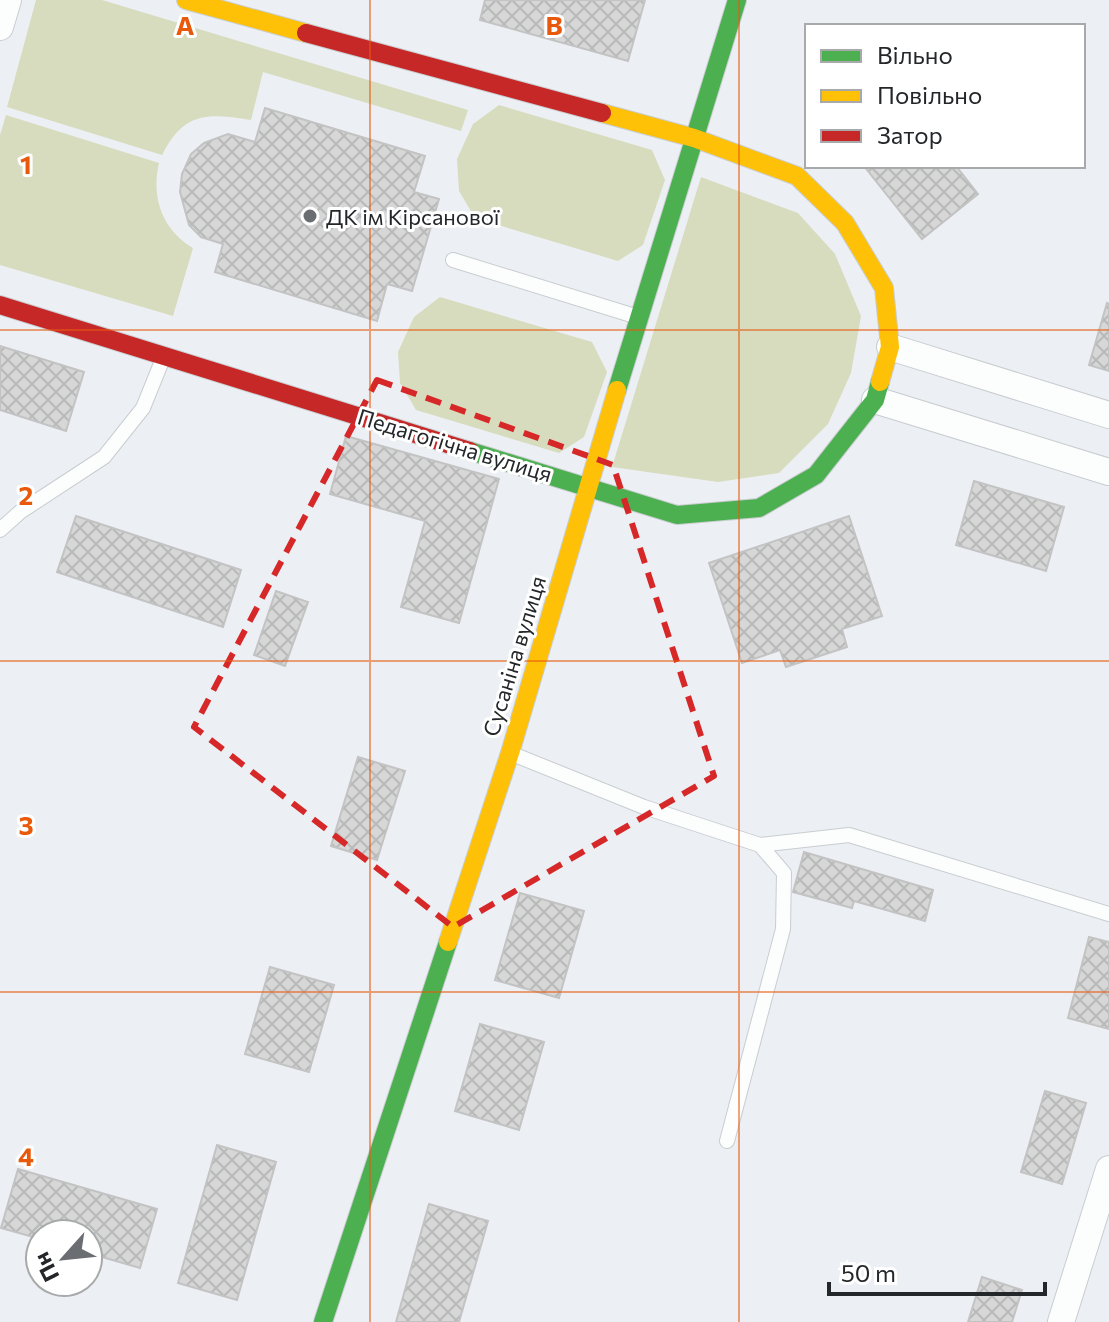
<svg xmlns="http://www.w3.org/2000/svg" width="1109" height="1322" font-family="Commissioner,sans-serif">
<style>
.green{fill:#d7dcbe}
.building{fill:url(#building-cross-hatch);stroke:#c3c3c4;stroke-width:2}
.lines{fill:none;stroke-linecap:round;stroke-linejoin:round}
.lane-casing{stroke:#c9cdd0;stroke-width:16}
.street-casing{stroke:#c9cdd0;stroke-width:28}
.fast-casing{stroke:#c9cdd0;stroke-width:20}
.slow-casing{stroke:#c9cdd0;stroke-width:20}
.jam-casing{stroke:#c9cdd0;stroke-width:20}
.lane{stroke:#fcfdfd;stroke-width:14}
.street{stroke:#fcfdfd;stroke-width:26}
.fast{stroke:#4caf50;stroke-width:18}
.slow{stroke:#ffc107;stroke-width:18}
.jam{stroke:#c62828;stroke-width:18}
.marked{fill:none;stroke:#d62828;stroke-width:6;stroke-dasharray:16 10;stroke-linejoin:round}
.grid{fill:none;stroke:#e8590c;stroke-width:2;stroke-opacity:0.55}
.poi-dot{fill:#6a6d71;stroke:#fff;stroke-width:3}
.labels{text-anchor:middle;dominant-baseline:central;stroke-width:6;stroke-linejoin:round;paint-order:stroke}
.poi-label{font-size:22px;fill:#24272a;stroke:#fff;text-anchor:start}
.street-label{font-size:22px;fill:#24272a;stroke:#fff}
.grid-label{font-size:26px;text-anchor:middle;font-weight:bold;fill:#e8590c;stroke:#fff;stroke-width:6;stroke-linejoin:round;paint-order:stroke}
</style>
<defs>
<pattern id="building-cross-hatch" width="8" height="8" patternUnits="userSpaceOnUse" patternTransform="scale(2)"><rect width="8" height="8" fill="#d7d7d7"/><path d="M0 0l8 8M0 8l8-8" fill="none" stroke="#b8b9b9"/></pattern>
</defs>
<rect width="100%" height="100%" fill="#ecf0f4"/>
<g class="green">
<path d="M36 0H102L468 110 461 131 263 72 251 120C208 113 184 111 162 155L7 107Z"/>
<path d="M499 105 652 150 665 180 643 245 618 261 475 218 459 191 457 159 473 124Z"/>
<path d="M6 115 159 163C151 198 162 229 193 248L173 316 0 265V135Z"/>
<path d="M701 177 798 213 835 254 861 316 851 373 828 424 779 473 718 482 612 467Z"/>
<path d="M440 297 592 342 607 372 584 437 559 453 416 410 400 383 398 352 414 317Z"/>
</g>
<g class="building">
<path d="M485 0H645L628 61 480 20Z"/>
<path d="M265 108 425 156 414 192 439 199 412 291 387 284 377 321 215 272 223 244 201 237 189 225 180 192 182 174 191 154 204 143 228 134 255 142Z"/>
<path d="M864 166H956L978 194 922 239Z"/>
<path d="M1107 303 1109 304V371L1089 365Z"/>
<path d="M0 346 84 372 66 431 0 410Z"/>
<path d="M346 436 499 479 459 623 401 607 425 521 330 494Z"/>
<path d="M974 481 1064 507 1046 571 956 545Z"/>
<path d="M76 516 241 570 223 627 57 572Z"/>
<path d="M849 516 882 616 842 629 847 647 786 667 780 650 742 663 709 563Z"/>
<path d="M276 591 308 602 285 666 254 655Z"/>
<path d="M358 757 405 771 377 860 331 846Z"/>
<path d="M804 852 933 890 925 921 854 901 852 908 793 892Z"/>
<path d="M520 893 584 911 559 998 495 980Z"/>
<path d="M1089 937 1109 942V1029L1068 1018Z"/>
<path d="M270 967 334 985 309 1072 245 1054Z"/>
<path d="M480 1024 544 1042 519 1130 455 1111Z"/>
<path d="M1045 1091 1086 1103 1062 1184 1021 1172Z"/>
<path d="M217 1145 276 1162 237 1300 178 1283Z"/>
<path d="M18 1169 157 1209 140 1268 88 1253V1234H40V1239L1 1228Z"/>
<path d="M429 1204 488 1221 459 1322H396Z"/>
<path d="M982 1277 1022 1290 1012 1322H968Z"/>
</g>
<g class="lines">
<defs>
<g id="lane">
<path d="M453 260 638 317"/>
<path d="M0 530 20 512 104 457 143 408 164 356"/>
<path d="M510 753 644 807 760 845 849 835 1109 914"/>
<path d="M727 1141 783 929 784 873 760 845"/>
</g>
<g id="street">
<path d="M0 27 8 0"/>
<path d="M890 347 1109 415"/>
<path d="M875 400 1109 472"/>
<path d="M1061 1322 1109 1169"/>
</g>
<g id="fast">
<path d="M617 390 737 0"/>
<path d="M470 451 677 515 759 508 816 475 875 400 880 382"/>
<path d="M323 1322 448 942"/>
</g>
<g id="slow">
<path d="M186 0 306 33"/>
<path d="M602 113 694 138 797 176 845 223 884 288 890 347 880 382"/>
<path d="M448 942 510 753 617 390"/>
</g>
<g id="jam">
<path d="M306 33 602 113"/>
<path d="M0 305 470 451"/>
</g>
</defs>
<use href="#lane" class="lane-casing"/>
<use href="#street" class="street-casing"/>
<use href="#fast" class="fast-casing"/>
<use href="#slow" class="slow-casing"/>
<use href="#jam" class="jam-casing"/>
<use href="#lane" class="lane"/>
<use href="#street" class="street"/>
<use href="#fast" class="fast"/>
<use href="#slow" class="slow"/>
<use href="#jam" class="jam"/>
</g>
<path class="marked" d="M377 380 613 465 714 776 453 927 194 727Z"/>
<path class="grid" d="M370 0V1322M739 0V1322M0 330H1109M0 661H1109M0 992H1109"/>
<circle class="poi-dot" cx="310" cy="216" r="8"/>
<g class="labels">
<g class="poi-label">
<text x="326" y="216">ДК ім Кірсанової</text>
</g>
<g class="street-label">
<text transform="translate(455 445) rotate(17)">Педагогічна вулиця</text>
<text transform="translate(514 656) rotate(-73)">Сусаніна вулиця</text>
</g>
</g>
<g class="grid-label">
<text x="185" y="35">A</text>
<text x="554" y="35">B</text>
<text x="26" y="174">1</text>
<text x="26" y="505">2</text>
<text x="26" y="835">3</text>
<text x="26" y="1166">4</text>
</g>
<rect x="805" y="24" width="280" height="144" fill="#ffffff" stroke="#a7a9aa" stroke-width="2"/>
<rect x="821" y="50" width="40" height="12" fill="#4caf50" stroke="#a7a9aa" stroke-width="2"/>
<text x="877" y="64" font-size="24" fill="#24272a">Вільно</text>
<rect x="821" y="90" width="40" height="12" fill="#ffc107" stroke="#a7a9aa" stroke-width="2"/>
<text x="877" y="104" font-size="24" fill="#24272a">Повільно</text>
<rect x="821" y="130" width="40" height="12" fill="#c62828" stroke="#a7a9aa" stroke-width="2"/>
<text x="877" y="144" font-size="24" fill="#24272a">Затор</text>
<g transform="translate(64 1258) rotate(243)"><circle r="38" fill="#ffffff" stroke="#a7a9aa" stroke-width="2"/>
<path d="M0-6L14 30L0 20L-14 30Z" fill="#6a6d71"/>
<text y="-12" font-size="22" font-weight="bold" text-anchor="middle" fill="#24272a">Пн</text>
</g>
<path d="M829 1282v12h216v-12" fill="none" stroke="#24272a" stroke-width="4"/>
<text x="841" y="1282" font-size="24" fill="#24272a" stroke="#ffffff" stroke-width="6" paint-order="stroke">50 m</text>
</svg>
